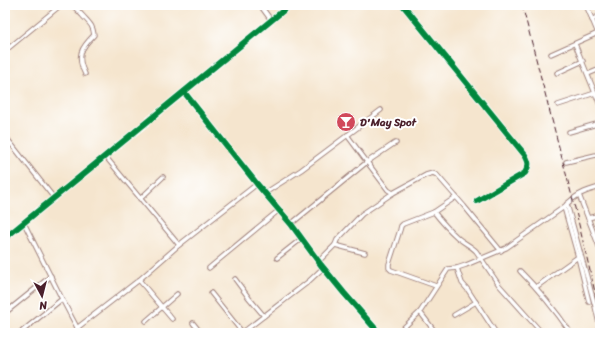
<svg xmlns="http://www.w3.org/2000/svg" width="605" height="338" font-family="Sriracha,sans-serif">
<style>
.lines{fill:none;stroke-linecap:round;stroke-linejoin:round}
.minor-casing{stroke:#a0827c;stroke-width:5.5}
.minor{stroke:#fff;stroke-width:3.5}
.rail{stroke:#4a1f2b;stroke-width:1;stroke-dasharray:6 3;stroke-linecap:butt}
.cycleway-casing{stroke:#fff;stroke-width:8}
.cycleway{stroke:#00873e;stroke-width:6}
.labels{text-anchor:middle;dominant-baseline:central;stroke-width:4;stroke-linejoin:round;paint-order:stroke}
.poi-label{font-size:11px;font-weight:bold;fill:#4a1f2b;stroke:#fff;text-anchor:start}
</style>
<rect width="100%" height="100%" fill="#fff"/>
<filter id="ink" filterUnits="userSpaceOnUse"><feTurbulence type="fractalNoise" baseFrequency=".025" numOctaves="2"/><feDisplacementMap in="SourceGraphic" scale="8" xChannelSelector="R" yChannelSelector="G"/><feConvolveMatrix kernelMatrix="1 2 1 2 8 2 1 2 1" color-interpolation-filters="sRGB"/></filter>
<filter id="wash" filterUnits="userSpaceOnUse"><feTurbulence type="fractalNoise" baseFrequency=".012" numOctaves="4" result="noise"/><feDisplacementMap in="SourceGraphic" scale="16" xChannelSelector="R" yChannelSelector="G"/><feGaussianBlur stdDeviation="0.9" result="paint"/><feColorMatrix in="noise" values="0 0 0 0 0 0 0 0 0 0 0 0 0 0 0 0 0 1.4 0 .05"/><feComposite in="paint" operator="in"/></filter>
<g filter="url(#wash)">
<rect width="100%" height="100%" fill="#f5e5ce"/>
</g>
<g filter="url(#ink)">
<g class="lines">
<defs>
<g id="minor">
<path d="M72 5C76 8 79 12 82 15 89 23 93 25 94 35 81 48 76 56 85 74"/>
<path d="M260 5 271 20"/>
<path d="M403 5 525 155C530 164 529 165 525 173L477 201"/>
<path d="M586 5 600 38"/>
<path d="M592 20 600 15"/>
<path d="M575 44 600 105"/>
<path d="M5 51 61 5"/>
<path d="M551 54 598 33"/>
<path d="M557 73 583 61"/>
<path d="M588 74 600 69"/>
<path d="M184 92 257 184 291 224 321 265 344 293 379 333"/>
<path d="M558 105 595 93"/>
<path d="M569 132 600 123"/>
<path d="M5 136 54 198"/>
<path d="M105 156 179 245"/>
<path d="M566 162 600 154"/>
<path d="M265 193 301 170 381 110"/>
<path d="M393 193 426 175 433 173 437 175 464 206 501 251"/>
<path d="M579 195 600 249"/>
<path d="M140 199 163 177"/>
<path d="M567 204 595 306 600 328"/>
<path d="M564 207 578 257 589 302"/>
<path d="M434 212C441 221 449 230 458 238 464 243 471 246 476 251L499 285 542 333"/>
<path d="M588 218 600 215"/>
<path d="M24 223 62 299 80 333"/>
<path d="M291 224 367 162 347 135"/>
<path d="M5 238 290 5"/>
<path d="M335 245 365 253"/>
<path d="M277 258 301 239"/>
<path d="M318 262 335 245 337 240 362 214 393 193 388 190 367 162 395 143H396"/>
<path d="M209 268 279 210"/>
<path d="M457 268 462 283 468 290 496 333"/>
<path d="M520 271C539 290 556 311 571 333"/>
<path d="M235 279 249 298 264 316"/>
<path d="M139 280 172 319"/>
<path d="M436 286 391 270 389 268V264L400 230 401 226 403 224 434 212 456 197"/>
<path d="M536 287 578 257"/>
<path d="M211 293 242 332"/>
<path d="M420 312 436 333"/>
<path d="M5 313 51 276"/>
<path d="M454 315 476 302"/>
<path d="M146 321 177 294"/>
<path d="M193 323 201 333"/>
<path d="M77 328 139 280 179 245 257 184"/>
<path d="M20 333 62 299"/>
<path d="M242 333 308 282 323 268"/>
<path d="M398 333 420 312 448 269 457 268 466 265 506 248 564 207C575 195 585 191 600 187"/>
</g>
</defs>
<use href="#minor" class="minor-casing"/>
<use href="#minor" class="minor"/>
<path class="rail" d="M522 5 576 212 600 313"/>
<defs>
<g id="cycleway">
<path d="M403 5 525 155C530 164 529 165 525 173L477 201"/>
<path d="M184 92 257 184 291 224 321 265 344 293 379 333"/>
<path d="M5 238 290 5"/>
</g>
</defs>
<use href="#cycleway" class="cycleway-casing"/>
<use href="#cycleway" class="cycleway"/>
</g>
</g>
<defs>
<symbol id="bar-disc" viewBox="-11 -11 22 22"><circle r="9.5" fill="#d1495b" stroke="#fff"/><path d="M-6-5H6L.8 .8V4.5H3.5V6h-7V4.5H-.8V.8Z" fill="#fff"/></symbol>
</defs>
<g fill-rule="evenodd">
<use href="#bar-disc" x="335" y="111" width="22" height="22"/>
</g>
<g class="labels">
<g class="poi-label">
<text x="360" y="122">D'May Spot</text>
</g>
</g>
<rect width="605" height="338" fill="none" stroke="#fff" stroke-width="20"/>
<g transform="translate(42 296) rotate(173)" stroke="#ffffff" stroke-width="3" paint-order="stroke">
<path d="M0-3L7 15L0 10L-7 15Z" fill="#4a1f2b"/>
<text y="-6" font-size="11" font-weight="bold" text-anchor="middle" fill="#4a1f2b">N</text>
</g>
</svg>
